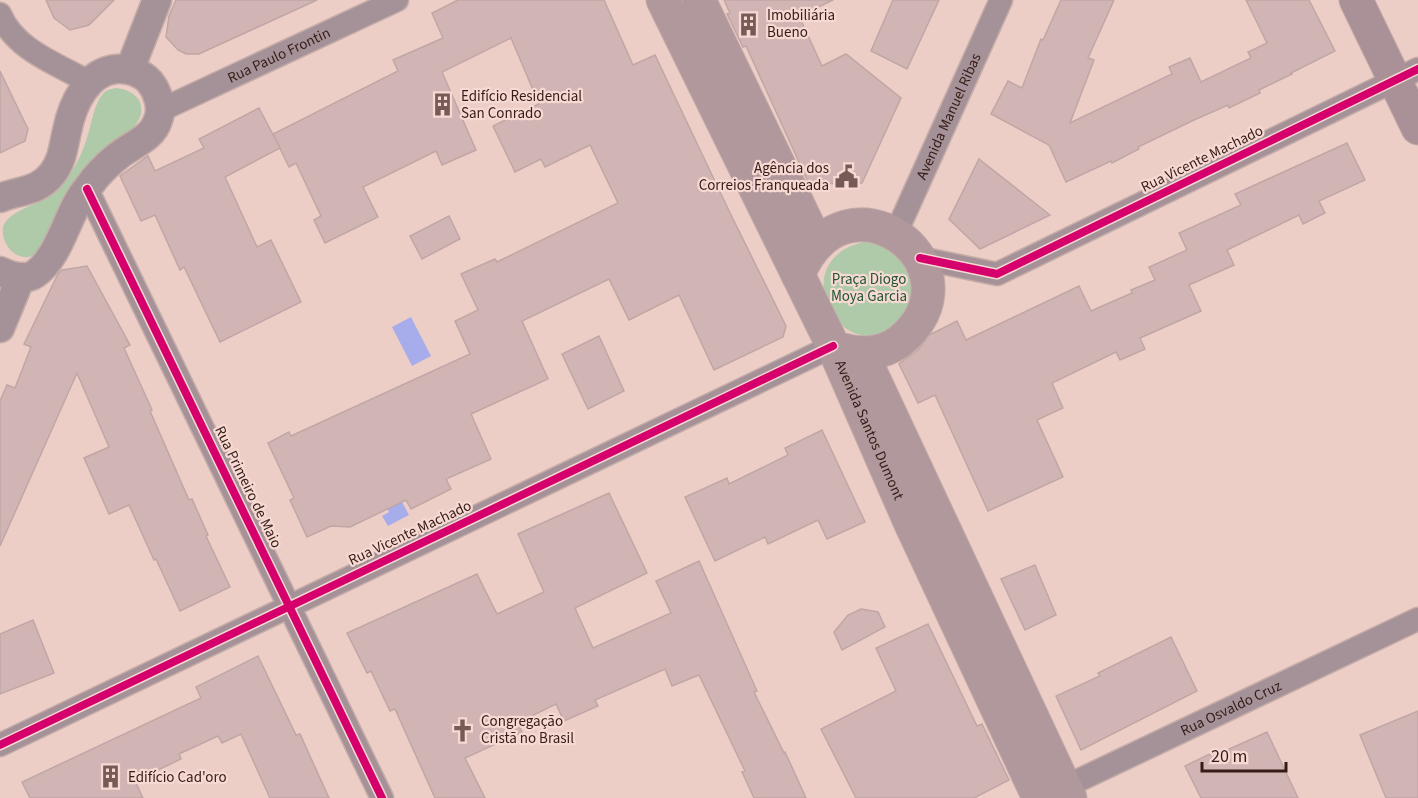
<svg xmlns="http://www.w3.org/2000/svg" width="1418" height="798" font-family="'Source Sans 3',sans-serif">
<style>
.green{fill:#aecaa9}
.water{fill:#a7adea}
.building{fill:#d1b5b4;stroke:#c0a6a4;stroke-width:1.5}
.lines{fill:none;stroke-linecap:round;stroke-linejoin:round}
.minor-casing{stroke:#c5aca7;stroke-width:25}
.tertiary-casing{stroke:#c5aca7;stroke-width:31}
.secondary-casing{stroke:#c5aca7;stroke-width:35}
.primary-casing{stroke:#c5aca7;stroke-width:35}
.minor{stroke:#a59299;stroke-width:22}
.tertiary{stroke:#a59299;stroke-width:28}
.secondary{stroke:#b1989d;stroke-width:33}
.primary{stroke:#aa9097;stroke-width:33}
.cycleway-casing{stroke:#f6d9d2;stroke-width:11}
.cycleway{stroke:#d6006c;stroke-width:8}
.labels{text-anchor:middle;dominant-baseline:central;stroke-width:4.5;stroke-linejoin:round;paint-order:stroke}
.poi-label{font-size:15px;fill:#361c17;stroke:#f6d9d2;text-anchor:start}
.street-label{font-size:15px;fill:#361c17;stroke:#f6d9d2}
.park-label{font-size:15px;fill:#225534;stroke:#f6d9d2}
</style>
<rect width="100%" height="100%" fill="#edcec7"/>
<g class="green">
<path d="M117 88C131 90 144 98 141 114 137 131 106 150 94 163 81 176 67 193 58 210 51 223 48 238 39 250 25 268 0 249 3 227 8 212 31 207 43 199 56 192 65 183 72 171 79 160 85 146 88 134 92 122 94 105 102 95 106 89 111 89 117 88Z"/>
<path d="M869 241 897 251 916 291C910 300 898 325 890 330 834 362 784 255 869 241Z"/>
</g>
<g class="water">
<path d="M411 317 431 356 412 366 392 327Z"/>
<path d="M395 489 409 515 388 526 382 516 389 512 381 496Z"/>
</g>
<g class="building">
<path d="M46 0H114L89 25 70 30 54 18Z"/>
<path d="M176 0H317L199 54H186L178 50 166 37 169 16Z"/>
<path d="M458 0H604L633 65 655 55 731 215 786 326 783 337 714 370 679 295 629 320 609 279 522 321 548 379 471 414 491 459 446 479 451 489 411 509 406 500 350 527 331 526 307 537 290 500 294 498 268 443 289 432 291 436 470 354 455 321 478 310 461 274 495 259 497 262 618 203 590 145 545 167 541 159 515 172 493 126 539 104 511 38 442 72 476 150 442 165 436 151 363 187 378 217 325 243 314 220 321 216 296 163 289 167 273 134 398 71 393 60 443 38 432 13Z"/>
<path d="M724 0H833L799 16 822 66 846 54 901 98 862 183 809 184 746 46 743 47 727 14 730 13Z"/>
<path d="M893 0H939L907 69 871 51Z"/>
<path d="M1061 0H1114L1088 58 1094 60 1070 123 1172 74 1169 67 1190 58 1201 82 1251 58 1248 52 1267 43 1246 0H1309L1335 51 1291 73 1292 74 1259 90 1260 93 1229 108 1228 105 1194 120 1138 147 1139 149 1112 163 1111 161 1066 182 1049 145 991 114 1008 81 1022 88 1041 39 1043 40Z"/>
<path d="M0 71 28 129 25 141 0 153Z"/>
<path d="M259 108 280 148 225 177 257 247 271 240 301 302 220 342 184 267 180 270 155 215 141 221 120 176 148 156 155 171 204 148 199 139Z"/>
<path d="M1347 143 1365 180 1319 201 1325 213 1303 224 1299 215 1227 250 1234 265 1189 285 1201 311 1140 338 1145 349 1120 360 1116 352 1052 383 1063 408 1037 420 1063 477 988 511 935 395 918 403 899 364 918 350 929 335 957 321 966 340 1079 286 1091 311 1132 293 1131 290 1155 280 1149 267 1187 250 1179 233 1241 205 1235 194Z"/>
<path d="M979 159 1050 215 980 249 949 219Z"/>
<path d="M449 216 460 239 422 259 410 236Z"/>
<path d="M87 266 130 345 124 348 152 410 150 411 189 500 192 499 208 535 206 536 230 587 180 611 156 559 154 560 129 505 109 514 84 458 109 447 77 373 0 546V401L7 385 15 388 31 347 24 344 58 274 62 270Z"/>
<path d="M599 336 624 391 588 409 562 354Z"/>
<path d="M822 430 865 522 827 539 818 520 768 544 765 537 715 561 685 497 727 478 729 484 788 455 785 448Z"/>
<path d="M609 493 647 573 575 608 593 648 671 613 656 581 699 561 757 691 754 692 784 753 785 752 806 798H754L742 772 745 771 699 675 672 686 665 669 595 700 598 706 564 721 556 704 517 723 522 732 465 758 485 798H435L395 709 390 711 371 671 367 673 347 633 477 574 497 614 544 592 518 534Z"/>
<path d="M1035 565 1056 615 1025 630 1001 579Z"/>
<path d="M861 609 878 612 885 627 842 650 834 632 848 615Z"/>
<path d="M33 620 54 673 0 694V634Z"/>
<path d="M928 624 977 726 982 724 1009 780 974 798H856L821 729 896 691 876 648Z"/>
<path d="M1171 637 1197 691 1081 750 1056 696 1100 676 1098 673Z"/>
<path d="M258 656 296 735 300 734 329 798H270L241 734 222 743 218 736 179 754 181 759 135 781 143 798H30L22 782 201 698 196 687Z"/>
<path d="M1418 711V798H1386L1360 735Z"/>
<path d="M1267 732 1298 798H1201L1185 766 1214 752 1216 755Z"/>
</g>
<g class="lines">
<defs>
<g id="minor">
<path d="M0 14C15 50 57 64 89 82"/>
<path id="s1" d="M161 110 397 0"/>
<path d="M87 189 382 798"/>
<path id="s2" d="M896 233 1001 0"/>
<path d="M920 258 997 274 1418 69"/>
<path d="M0 745 833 346"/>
<path id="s3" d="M1052 793 1418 619"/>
</g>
<g id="tertiary">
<path d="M130 69 157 0"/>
<path d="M0 198C20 190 38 192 52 174 63 160 63 147 67 131 72 105 87 71 117 69 129 68 142 73 150 82 158 92 163 108 158 120 153 138 131 145 118 156 110 162 102 170 95 178 90 185 83 193 79 200 66 222 57 259 35 274 25 281 10 276 0 271"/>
<path d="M0 328 21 277"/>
</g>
<g id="secondary">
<path id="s4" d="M663 0 833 346 910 522 1039 798"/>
<path d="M699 0 817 244"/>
<path d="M798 275C845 163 981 263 906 336 889 353 865 356 843 350"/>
<path d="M862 354 1070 798"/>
</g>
<path id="primary" d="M1356 0 1418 128"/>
</defs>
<use href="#minor" class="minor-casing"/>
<use href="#tertiary" class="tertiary-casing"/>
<use href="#secondary" class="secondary-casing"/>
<use href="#primary" class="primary-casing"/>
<use href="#minor" class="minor"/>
<use href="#tertiary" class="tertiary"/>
<use href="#secondary" class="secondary"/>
<use href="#primary" class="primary"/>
<defs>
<g id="cycleway">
<path d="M87 189 382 798"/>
<path d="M920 258 997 274 1418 69"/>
<path d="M0 745 833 346"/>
</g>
</defs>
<use href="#cycleway" class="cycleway-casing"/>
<use href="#cycleway" class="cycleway"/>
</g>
<defs>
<symbol id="building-bare" viewBox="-9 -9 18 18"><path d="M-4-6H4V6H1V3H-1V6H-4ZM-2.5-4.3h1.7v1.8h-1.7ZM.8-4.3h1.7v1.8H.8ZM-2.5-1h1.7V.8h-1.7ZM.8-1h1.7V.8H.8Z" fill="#765a55" stroke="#f6d9d2" stroke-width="2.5" paint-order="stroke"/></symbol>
<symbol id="civic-bare" viewBox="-9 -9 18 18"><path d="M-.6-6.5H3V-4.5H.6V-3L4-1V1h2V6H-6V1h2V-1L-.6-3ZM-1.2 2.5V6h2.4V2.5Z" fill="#765a55" stroke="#f6d9d2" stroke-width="2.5" paint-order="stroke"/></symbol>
<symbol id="church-bare" viewBox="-9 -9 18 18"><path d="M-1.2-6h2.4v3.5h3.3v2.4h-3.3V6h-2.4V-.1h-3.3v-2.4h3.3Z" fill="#765a55" stroke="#f6d9d2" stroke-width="2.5" paint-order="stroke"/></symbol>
</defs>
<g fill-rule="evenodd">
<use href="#building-bare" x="732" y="8" width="33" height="33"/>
<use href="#building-bare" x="426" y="88" width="33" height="33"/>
<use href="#civic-bare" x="830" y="160" width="33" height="33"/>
<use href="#church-bare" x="446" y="714" width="33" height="33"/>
<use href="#building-bare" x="94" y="760" width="33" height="33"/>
</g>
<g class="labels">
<g class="poi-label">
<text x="767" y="15">Imobiliária<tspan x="767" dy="17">Bueno</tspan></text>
<text x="461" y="96">Edifício Residencial<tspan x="461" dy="17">San Conrado</tspan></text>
<text x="829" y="168" text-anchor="end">Agência dos<tspan x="829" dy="17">Correios Franqueada</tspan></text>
<text x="481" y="721">Congregação<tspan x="481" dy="17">Cristã no Brasil</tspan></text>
<text x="128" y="777">Edifício Cad'oro</text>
</g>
<g class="street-label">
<text stroke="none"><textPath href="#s1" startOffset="130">Rua Paulo Frontin</textPath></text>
<text stroke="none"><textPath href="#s2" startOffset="128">Avenida Manuel Ribas</textPath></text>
<text transform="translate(1202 159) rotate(-26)">Rua Vicente Machado</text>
<text stroke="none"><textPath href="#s4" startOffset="477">Avenida Santos Dumont</textPath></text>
<text transform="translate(248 487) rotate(64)">Rua Primeiro de Maio</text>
<text transform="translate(410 533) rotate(-25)">Rua Vicente Machado</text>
<text stroke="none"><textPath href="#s3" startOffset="198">Rua Osvaldo Cruz</textPath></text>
</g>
<g class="park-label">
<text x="869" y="279">Praça Diogo<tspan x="869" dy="17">Moya Garcia</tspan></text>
</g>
</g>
<path d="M1202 762v9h84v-9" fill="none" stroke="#361c17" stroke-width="3"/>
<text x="1211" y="762" font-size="18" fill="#361c17" stroke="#f6d9d2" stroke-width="4.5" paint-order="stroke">20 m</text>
</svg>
